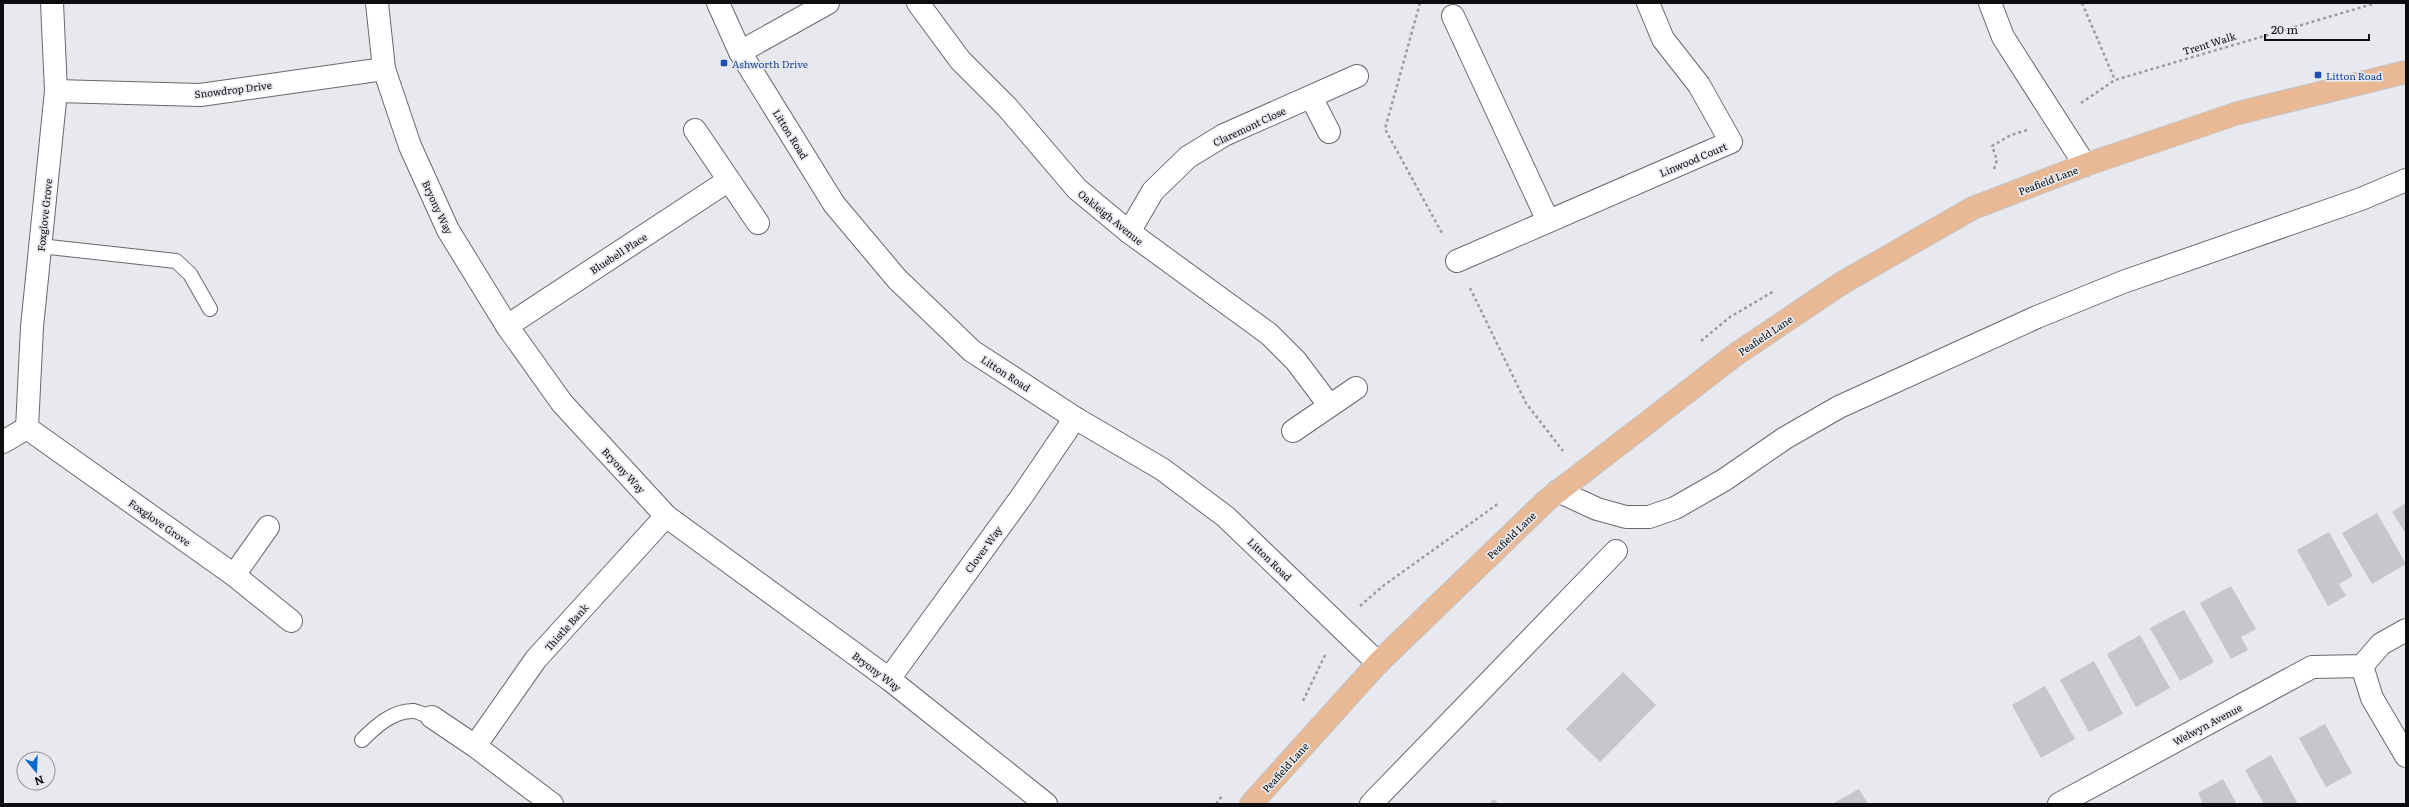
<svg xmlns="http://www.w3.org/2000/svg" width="2409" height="807" font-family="Literata,serif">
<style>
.building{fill:#c5c7cb}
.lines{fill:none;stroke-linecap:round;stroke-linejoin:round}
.lane-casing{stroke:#67696d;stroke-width:16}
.street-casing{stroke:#67696d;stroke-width:24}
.primary-casing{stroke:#c5c5c5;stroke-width:24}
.path{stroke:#9a9c9f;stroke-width:2.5;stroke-dasharray:3 3;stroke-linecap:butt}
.lane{stroke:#fff;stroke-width:14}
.street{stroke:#fff;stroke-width:22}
.primary{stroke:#e9b895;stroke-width:22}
.transit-dot{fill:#1a4fb4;stroke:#e7e9ee;stroke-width:1.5}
.labels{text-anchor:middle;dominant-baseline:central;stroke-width:3.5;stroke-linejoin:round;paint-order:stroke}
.street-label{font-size:10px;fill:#0c0d0e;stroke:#e7e9ee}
.transit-label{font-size:10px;fill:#164399;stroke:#e7e9ee;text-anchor:start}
</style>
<rect width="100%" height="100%" fill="#e7e9ee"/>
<g class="building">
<path d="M2406 503V534L2392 512Z"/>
<path d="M2377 513 2406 564 2372 584 2342 533Z"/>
<path d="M2329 532 2353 576 2339 584 2346 596 2328 606 2297 550Z"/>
<path d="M2231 586 2256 629 2241 637 2248 650 2231 659 2200 603Z"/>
<path d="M2184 610 2214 662 2180 681 2150 628Z"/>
<path d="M2140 635 2170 688 2136 707 2107 654Z"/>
<path d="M2094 661 2123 714 2089 732 2060 680Z"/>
<path d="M1623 672 1656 705 1600 762 1566 729Z"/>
<path d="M2045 686 2075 739 2041 758 2012 705Z"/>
<path d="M2325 724 2352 773 2326 787 2299 738Z"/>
<path d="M2271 755 2298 804H2264L2245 770Z"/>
<path d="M2223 779 2237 804H2203L2198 793Z"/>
<path d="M1859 789 1868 804H1832Z"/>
<path d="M1494 799 1499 804H1489Z"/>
</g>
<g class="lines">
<defs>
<g id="lane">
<path d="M40 246 176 261 190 274 210 309"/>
<path d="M362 740C375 727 393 710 414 711 419 712 427 716 432 717"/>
</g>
<g id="street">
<path d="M52 3 56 91 32 327 27 428 234 575 291 621"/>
<path d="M377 3 384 69 410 146 448 230 507 326 562 403 666 516 889 679 1046 804"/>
<path d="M718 3 740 52 834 204 897 279 972 351 1075 418 1162 469 1226 517 1378 663"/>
<path d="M918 3 960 60 1007 107 1077 189 1129 232 1269 334 1296 361 1329 405"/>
<path d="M1990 3 2003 37 2085 165"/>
<path d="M1453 16 1548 221"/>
<path d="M740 52 828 3"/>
<path d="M56 91 200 95 384 69"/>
<path d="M1311 97 1329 132"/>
<path d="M695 130 758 223"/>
<path d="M1129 232 1153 191 1188 157 1224 135 1357 76"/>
<path d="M1457 261 1731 142 1699 85 1663 39 1648 3"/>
<path d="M507 326 729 180"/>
<path d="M1293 431 1356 388"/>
<path d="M3 442 27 428"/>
<path d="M1558 491 1597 509 1626 517H1649L1675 508 1724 480 1785 438 1839 407 2037 317 2123 282 2361 199 2406 180"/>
<path d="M234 575 268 527"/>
<path d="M2362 666 2372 698 2406 756"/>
<path d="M889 679 1022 496 1075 418"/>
<path d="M432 717 475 746 552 804"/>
<path d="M475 746 536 659 666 516"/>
<path d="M1371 804 1616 551"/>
<path d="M2059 804 2312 667 2362 666 2381 644 2406 630"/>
</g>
<path id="primary" d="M1251 804 1378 663 1547 500 1735 355 1842 283 1973 208 2085 165 2238 113 2406 72"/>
</defs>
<use href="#lane" class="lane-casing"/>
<use href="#street" class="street-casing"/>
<use href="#primary" class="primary-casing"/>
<g class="path">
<path d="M1420 3 1385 129 1443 235"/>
<path d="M2082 3 2115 80"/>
<path d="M2081 103 2115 80 2376 3"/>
<path d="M1994 169 1997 160 1992 146 2011 135 2027 130"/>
<path d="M1470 288 1526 403 1563 451"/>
<path d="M1701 341 1730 317 1774 291"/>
<path d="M1360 606 1383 586 1499 503"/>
<path d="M1303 701 1326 653"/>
<path d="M1216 804 1222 796"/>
</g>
<use href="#lane" class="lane"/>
<use href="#street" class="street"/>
<use href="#primary" class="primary"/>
</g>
<g class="transit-dot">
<rect x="720" y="59" width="8" height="8" rx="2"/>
<rect x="2314" y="71" width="8" height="8" rx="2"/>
</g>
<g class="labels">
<g class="street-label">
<text transform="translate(2209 43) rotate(-17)">Trent Walk</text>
<text transform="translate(233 89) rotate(-7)">Snowdrop Drive</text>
<text transform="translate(1249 126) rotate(-25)">Claremont Close</text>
<text transform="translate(791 134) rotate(58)">Litton Road</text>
<text transform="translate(1693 159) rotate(-23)">Linwood Court</text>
<text transform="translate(2048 180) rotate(-21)">Peafield Lane</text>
<text transform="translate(438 207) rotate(65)">Bryony Way</text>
<text transform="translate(44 215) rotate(-84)">Foxglove Grove</text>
<text transform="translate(1111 217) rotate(39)">Oakleigh Avenue</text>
<text transform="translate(618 253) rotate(-33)">Bluebell Place</text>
<text transform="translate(1765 335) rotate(-34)">Peafield Lane</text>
<text transform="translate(1006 373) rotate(33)">Litton Road</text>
<text transform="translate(624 470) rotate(47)">Bryony Way</text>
<text transform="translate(160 522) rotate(35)">Foxglove Grove</text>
<text transform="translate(1511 535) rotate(-44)">Peafield Lane</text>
<text transform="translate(983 549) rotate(-54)">Clover Way</text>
<text transform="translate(1270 559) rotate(44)">Litton Road</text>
<text transform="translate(566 627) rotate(-48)">Thistle Bank</text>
<text transform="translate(877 671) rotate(37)">Bryony Way</text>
<text transform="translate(2207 724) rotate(-28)">Welwyn Avenue</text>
<text transform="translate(1285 767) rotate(-48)">Peafield Lane</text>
</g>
<g class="transit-label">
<text x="732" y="63">Ashworth Drive</text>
<text x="2326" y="75">Litton Road</text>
</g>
</g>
<rect width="2409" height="807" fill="none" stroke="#0c0d0e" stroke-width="8"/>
<g transform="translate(36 771) rotate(161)"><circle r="19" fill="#e7e9ee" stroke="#8f9194"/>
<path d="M0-3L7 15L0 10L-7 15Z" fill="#0b69d2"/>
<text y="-6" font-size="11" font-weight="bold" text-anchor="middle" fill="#0c0d0e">N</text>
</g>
<path d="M2265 34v6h104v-6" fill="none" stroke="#0c0d0e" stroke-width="2"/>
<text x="2271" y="34" font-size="12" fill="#0c0d0e" stroke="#e7e9ee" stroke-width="3" paint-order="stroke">20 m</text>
</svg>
